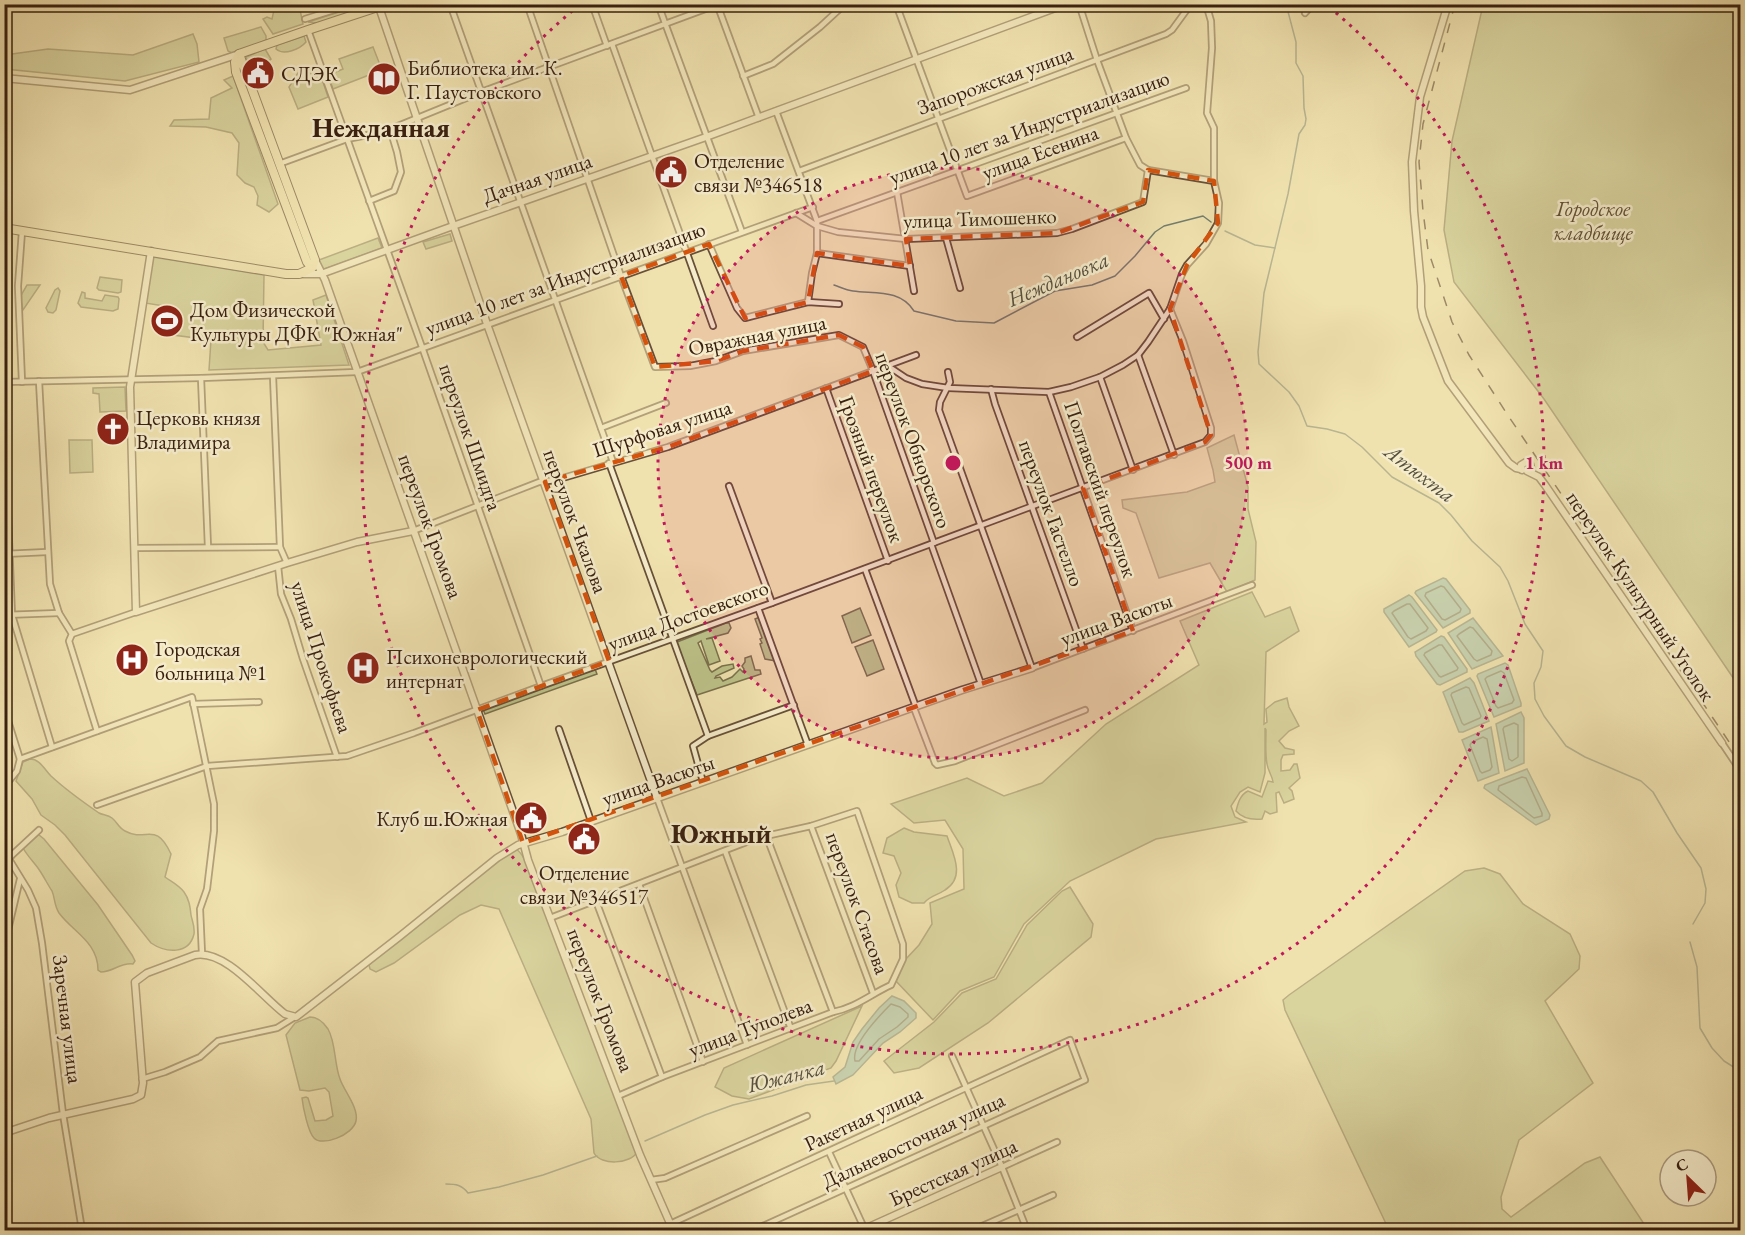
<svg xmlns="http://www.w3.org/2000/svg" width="1745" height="1235" font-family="'EB Garamond',serif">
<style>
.green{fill:#bcc289;stroke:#7a714c;stroke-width:1.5}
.water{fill:#9abdad;stroke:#737e6e;stroke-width:1.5}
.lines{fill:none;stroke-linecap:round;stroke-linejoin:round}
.shore{stroke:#6a6e5e;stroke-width:1.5}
.stream{stroke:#737e6e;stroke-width:1.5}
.minor-casing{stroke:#675038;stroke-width:8}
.tertiary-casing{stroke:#675038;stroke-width:9}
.primary-casing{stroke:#392010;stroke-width:10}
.minor{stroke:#f5eccb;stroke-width:4.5}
.tertiary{stroke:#f5eccb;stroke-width:6}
.primary{stroke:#f0e2af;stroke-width:8}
.rail{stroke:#392010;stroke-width:1.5;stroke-dasharray:10 10;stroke-linecap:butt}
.marked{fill:none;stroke:#d6530c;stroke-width:4.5;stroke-dasharray:12 8;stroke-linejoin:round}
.ring{fill:none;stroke:#c2185b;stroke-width:3;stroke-dasharray:3 6}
.labels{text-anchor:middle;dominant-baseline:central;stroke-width:5;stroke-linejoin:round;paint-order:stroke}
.poi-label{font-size:21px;fill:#392010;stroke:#f5eccb;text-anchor:start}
.street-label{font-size:21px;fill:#392010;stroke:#f5eccb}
.park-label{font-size:21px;font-style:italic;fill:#605134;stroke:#f5eccb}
.water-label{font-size:22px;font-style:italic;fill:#564f3f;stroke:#f5eccb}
.district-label{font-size:27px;font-weight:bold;fill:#392010;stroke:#f5eccb}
.centre{fill:#c2185b;stroke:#f5eccb;stroke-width:3}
.ring-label{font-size:18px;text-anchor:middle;font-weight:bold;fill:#c2185b;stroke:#f5eccb;stroke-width:5;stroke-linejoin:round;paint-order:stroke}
</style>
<rect width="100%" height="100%" fill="#f0e2af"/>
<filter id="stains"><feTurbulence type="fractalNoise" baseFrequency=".00333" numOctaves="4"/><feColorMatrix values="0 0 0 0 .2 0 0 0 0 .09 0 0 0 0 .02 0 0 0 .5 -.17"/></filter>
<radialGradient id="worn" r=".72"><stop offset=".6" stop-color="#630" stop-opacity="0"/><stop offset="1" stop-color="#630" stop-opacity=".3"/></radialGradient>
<g class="green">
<path d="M278 5H299L303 24 273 34 263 19 267 17 272 19 274 10Z"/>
<path d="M1483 5H1740V688L1544 399 1454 282 1444 230 1452 141Z"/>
<path d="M345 10 350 13 317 23 308 22Z"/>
<path d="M261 27 266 36V40L234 54 228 51 224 38Z"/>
<path d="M193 34 197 44 199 62 125 81 5 69V52L12 54 48 49 133 55Z"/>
<path d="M304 36 306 42C300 49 284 56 276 49L277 45Z"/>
<path d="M373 47 382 70 333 89 328 75 343 69 339 59Z"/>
<path d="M265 49 271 59 263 66 269 77 262 85 254 82 246 57Z"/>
<path d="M242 67 313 258 309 260 238 68Z"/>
<path d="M298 73H320L328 97 298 109 289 87Z"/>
<path d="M233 76 278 204 269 212 257 205 258 196 254 187 245 183 237 175 239 143 232 133 206 127 170 126 174 120 209 119 211 98 232 88 224 80Z"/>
<path d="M450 234 452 241 426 249 423 242Z"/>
<path d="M378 238 382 248 322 270 319 260Z"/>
<path d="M153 257 264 275 263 342 268 350 321 345 313 300 326 295 349 365 209 370 211 340 173 335 176 308 145 303Z"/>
<path d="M100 277 122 280 121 292 118 293 99 290 97 288Z"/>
<path d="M27 285H40L23 310 20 297Z"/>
<path d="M58 288 60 291 56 310 53 313 48 312 46 308 55 290Z"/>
<path d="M82 292 85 293V298L102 301 105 295 118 297 119 299 118 309 113 311 81 307 78 303Z"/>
<path d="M125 387 126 411 100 412 99 394 93 393V388Z"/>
<path d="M1234 435 1248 487V509L1256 542 1255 580 1227 592 1210 563 1159 578 1136 513 1123 508 1122 500 1187 492 1215 482 1213 470 1207 448Z"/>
<path d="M69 440H92L93 472 70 473Z"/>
<path d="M1252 592 1265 617 1290 607 1299 631 1266 652 1264 724 1267 722 1266 709 1275 702 1287 698 1289 707 1299 726 1289 731 1279 741 1285 748 1294 750V754L1283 755 1281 760V771L1290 770 1294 764H1297L1300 778 1289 788 1292 791 1294 799 1284 803 1279 792 1276 793 1277 812 1270 814 1265 811 1262 819C1252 820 1243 819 1236 811 1238 803 1240 795 1248 791L1262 797 1268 781 1273 782C1272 775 1268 771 1267 764 1265 753 1266 741 1266 730L1265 728V773L1260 792 1248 787 1240 792 1231 806 1235 817 1246 822 1156 839 1070 881 1024 924 994 977 960 991 933 1020 895 980 905 960 919 945 932 924 930 903 964 889 963 849 945 820 914 823 891 804 967 778 1004 796 1042 783 1106 724 1199 665 1180 621Z"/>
<path d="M860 608 871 635 852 643 842 616Z"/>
<path d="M760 617 776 661 765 659 760 644 762 643 760 639 762 638 755 619Z"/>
<path d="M726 623H729L731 628 728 633 706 639 712 638 720 661 709 665 701 641 698 643 710 670 712 672 722 666 733 664 734 668 716 676 715 678 720 677 723 681 732 677 740 669 743 672 744 669 742 666 745 662V658L751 656 755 670H760L761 674 697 695 677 645V642Z"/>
<path d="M873 640 884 669 867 676 855 647Z"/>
<path d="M595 669 597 674 485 714 483 709Z"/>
<path d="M30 759C40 759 44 769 51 776 65 789 83 802 99 813 103 815 108 815 112 818 117 822 119 828 125 831 147 843 155 820 171 854L165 877C172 882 179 885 184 892 189 899 190 906 191 915 192 921 195 926 194 934 189 955 166 953 151 943L65 835 55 825 41 815 32 799 16 781 23 762Z"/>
<path d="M904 828 914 832 947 836C953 854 966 877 945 890 938 895 929 896 924 903H912L899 897 896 885 901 873 894 856 883 853 887 838Z"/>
<path d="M36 835H39L44 839 98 905 132 955 135 961 133 964C121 962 113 972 101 972L98 970C98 942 73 932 59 913 54 905 55 898 52 891 48 885 44 877 40 871 35 863 28 857 23 848Z"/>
<path d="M516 849C525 855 528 869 532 879L637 1152C631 1164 601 1166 594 1153L591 1119 499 909 481 905 460 915 394 963 376 972 370 969 369 965 375 959 509 853Z"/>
<path d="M1484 868 1500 874 1523 904 1570 934 1580 956 1579 969 1545 1001 1593 1083 1519 1140 1501 1197 1502 1209 1511 1217 1585 1163 1600 1157 1648 1230H1389L1285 1010 1283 1000 1289 995 1465 871Z"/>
<path d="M1070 887 1093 924 1091 937 988 1023 919 1068 894 1073 884 1061 934 1022 962 993 996 979 1027 925 1062 891Z"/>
<path d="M862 1006 836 1061 831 1068 749 1099 732 1096 715 1087 724 1068Z"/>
<path d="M310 1017C318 1017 324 1023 328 1029 336 1043 334 1063 340 1079 344 1091 359 1108 356 1121 353 1135 322 1147 314 1138 308 1132 303 1107 302 1098L306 1097 308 1098 315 1121 326 1120 333 1116 329 1092 325 1088 309 1091 300 1090 286 1035 295 1023Z"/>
</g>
<g class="water">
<path d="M1443 578 1446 579 1470 610V613L1443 628 1415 593 1416 591Z"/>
<path d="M1409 595 1412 597 1437 630 1436 632 1409 647 1384 612V609Z"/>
<path d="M1473 618 1503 656 1472 669 1448 633Z"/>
<path d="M1441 636 1444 637 1467 669V672L1440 685 1437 684 1416 656 1415 652Z"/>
<path d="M1505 663 1508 665 1521 703V706L1494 717 1477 676 1478 674Z"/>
<path d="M1470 678 1474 683 1489 721 1463 732H1459L1443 692Z"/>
<path d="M1521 712 1524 718V763L1505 771 1496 724Z"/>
<path d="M1491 727 1499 773 1478 781 1462 740Z"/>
<path d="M1527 769 1550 815 1549 819 1536 825 1484 788 1485 785Z"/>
<path d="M892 996 904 1001 916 1013V1018L900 1032 883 1043 853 1075 836 1084 833 1077 845 1067 853 1042 862 1029 879 1008Z"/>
</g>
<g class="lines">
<g class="shore">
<path d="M1441 586 1444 587 1461 609 1460 612 1445 620 1442 619 1425 596 1426 593Z"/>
<path d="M1407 604H1410L1428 628 1426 631 1411 639 1408 637 1392 613 1394 611Z"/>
<path d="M1470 627 1473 628 1492 651 1491 655 1477 661 1474 659 1457 636 1459 634Z"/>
<path d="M1439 645H1442L1458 668 1457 670 1441 677 1439 676 1424 655 1425 653Z"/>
<path d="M1501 671 1504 673 1514 700 1512 703 1498 708 1496 706 1485 679 1487 677Z"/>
<path d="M1466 687 1469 688 1481 716 1480 718 1464 725 1462 723 1451 695 1452 693Z"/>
<path d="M1514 723 1518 725V757L1512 761 1509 759 1503 729 1504 727Z"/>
<path d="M1483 737 1487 739 1492 767 1490 770 1482 773 1480 771 1470 745 1472 742Z"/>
<path d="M1522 777 1526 778 1542 813V816L1534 818 1498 790 1499 786Z"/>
<path d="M891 1004 900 1007 908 1014V1017L897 1027 879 1039 859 1061H855C851 1045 880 1015 891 1004Z"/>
</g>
<g class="stream">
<path d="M1286 4 1296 42V63L1303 76 1304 108 1306 119 1305 125 1299 134 1288 194 1264 293 1258 352 1259 364 1289 392 1299 406 1307 426 1327 429 1345 434 1362 447 1392 477 1439 503 1451 515 1472 541 1500 567 1508 581 1525 624 1543 651 1541 667 1534 683 1535 699 1544 716 1566 746 1585 757 1641 781 1653 792 1677 833 1701 868 1706 889 1705 903 1693 924"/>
<path d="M1225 231 1255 245 1275 248"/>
<path d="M834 285C840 287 846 290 853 291 875 294 900 289 914 311L956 321 994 323 1055 291 1092 285 1115 276 1135 256 1155 232 1164 226 1203 216 1211 222"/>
<path d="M1690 942 1697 967 1700 1028 1712 1048 1724 1061 1740 1071"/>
<path d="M645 1141 705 1115 733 1105 772 1096 806 1085 834 1081"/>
<path d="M446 1184C456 1184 462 1185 468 1193L499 1187 543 1175 597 1156"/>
</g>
<defs>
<g id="minor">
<path d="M450 4 613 462"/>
<path d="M527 4 621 276 655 367 690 366 716 361 743 351 839 335 863 347 873 371 934 543"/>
<path d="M592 4 607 46"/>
<path d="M658 4 742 232"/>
<path d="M717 4 759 118"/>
<path d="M896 4 967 196 1126 138"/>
<path d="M1079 4 1097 60 1126 138 1140 165 1148 170 1214 181"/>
<path d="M1305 13 1313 4"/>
<path d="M305 19 353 4"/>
<path d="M308 30 422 347 541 686"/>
<path d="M612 44 713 326"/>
<path d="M743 76 773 64 820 27 845 4"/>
<path d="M776 111 817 221V253L812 273 808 302"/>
<path d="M279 164 347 139 383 132 481 92 719 4"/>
<path d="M799 171 1166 34 1172 30 1191 4"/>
<path d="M897 192 914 291"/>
<path d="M369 201 394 191 401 172 397 152 390 129"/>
<path d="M796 213 817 226 838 232 906 239 1057 233 1072 229 1143 202 1148 170"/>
<path d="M817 221 1186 88"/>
<path d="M946 238 960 288"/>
<path d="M709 244 737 308 745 318 808 302 839 304"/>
<path d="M817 253 910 266"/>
<path d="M1077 337 1149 293 1164 319"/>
<path d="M1138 355 1174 455"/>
<path d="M888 366 906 378 922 384 948 388 1049 392 1071 387 1100 377 1123 365 1138 355 1148 342 1170 309 1182 274 1187 265 1206 244 1218 223 1219 203 1214 181V128L1207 113 1212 48 1211 21 1206 4"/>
<path d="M948 372 950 382 940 402 939 410 1032 668 1252 585"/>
<path d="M273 376 280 547 287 563"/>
<path d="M1100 377 1133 470"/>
<path d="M201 378 208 547"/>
<path d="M39 381 50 584 59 613 72 634 69 641 97 731"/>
<path d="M4 382 201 378 357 372 813 207"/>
<path d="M22 382 18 286 22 231"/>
<path d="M826 388 888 561"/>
<path d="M991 389 995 404 1083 649"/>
<path d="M1049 392 1133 631"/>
<path d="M4 415 12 615 52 747"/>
<path d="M601 428 666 403"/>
<path d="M609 463 708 736"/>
<path d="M729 486 772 603"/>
<path d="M413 531 539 482 556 480 668 447 916 355"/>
<path d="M931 544 981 684"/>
<path d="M135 548 280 547"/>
<path d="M4 554 47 552"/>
<path d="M278 566 281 594 291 619 303 659 337 757"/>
<path d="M865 569 916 707"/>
<path d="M758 608 808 745"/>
<path d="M4 615 59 613"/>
<path d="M72 634 136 612"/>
<path d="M193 704 259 702"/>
<path d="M4 708 20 759 17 771 4 787"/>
<path d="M914 708 935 763 937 765 955 761 1085 710"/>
<path d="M559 729 591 821"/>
<path d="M1722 743 1740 770"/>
<path d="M20 759 192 697 214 804V831L207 889 200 909 202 954"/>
<path d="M703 782 693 746 708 736 794 705"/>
<path d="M657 798 747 1045"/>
<path d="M97 805 207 766 347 756 414 733 541 686 772 603 1205 442 1211 435V428L1183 341 1170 309"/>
<path d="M811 826 873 993"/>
<path d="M39 830 12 855 9 859 28 890 36 908 42 943 63 1114 82 1230"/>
<path d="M766 835 833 1012"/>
<path d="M725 851 791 1029"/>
<path d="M639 884 703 1062"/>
<path d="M596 901 662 1077"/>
<path d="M550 918 757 838 811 826 857 811 903 944V959L891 985C871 994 855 1008 833 1012L662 1077 618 1096"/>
<path d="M4 947 20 879"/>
<path d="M952 1056 1002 1167 1027 1230"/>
<path d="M142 1079 165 1072 200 1057 218 1041 277 1028 293 1018"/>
<path d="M829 1152 865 1230"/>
<path d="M1002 1167 1057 1142"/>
<path d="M651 1180 665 1178 807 1116"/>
<path d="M670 1224 1070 1040 1085 1080 754 1230"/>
<path d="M973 1230 1053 1195"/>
</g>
<g id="tertiary">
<path d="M1448 4 1420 97 1412 162 1414 211 1421 286V307L1423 317 1448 381 1509 463 1516 468 1521 469"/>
<path d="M379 7 487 324 657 798"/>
<path d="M4 78 130 90 239 54"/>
<path d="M151 251 130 387 136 612 287 563 357 542 413 531"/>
<path d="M315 260 325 280 521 834 528 860 640 1155 673 1230"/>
<path d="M301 274H321L453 226 706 137 1066 4"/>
<path d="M1522 470 1521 465 1526 462 1530 464 1532 473"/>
<path d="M1527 471 1539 477 1545 485 1722 743"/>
<path d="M4 1133 49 1118 133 1099 141 1095 143 1083 135 982 147 973 195 955C226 949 262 997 285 1014L296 1017 399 937 497 858 518 845 562 832 962 690 1032 668"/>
<path d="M862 1230 1002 1167"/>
</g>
<g id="primary">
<path d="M239 54 308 30 387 4"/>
<path d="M4 228 286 274H299L312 268 315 260 239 54 235 62 236 72 307 262 312 268"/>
</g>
</defs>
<use href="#minor" class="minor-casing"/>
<use href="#tertiary" class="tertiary-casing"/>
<use href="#primary" class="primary-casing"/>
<use href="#minor" class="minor"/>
<use href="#tertiary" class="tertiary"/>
<use href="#primary" class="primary"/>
<path class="rail" d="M1455 4 1423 124 1419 162 1423 211 1428 250 1452 322 1469 355 1509 417 1740 758"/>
</g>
<path d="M0 0H1745V1235H0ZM1148 170 1214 181 1218 223 1187 265 1170 309 1211 435 1205 442 1083 488 1133 631 523 843 477 710 609 661 545 482 668 447 873 371 863 347 839 335 743 351 716 361 655 367 621 276 709 244 745 318 808 302 817 253 910 266 906 239 1057 233 1143 202Z" fill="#f0e2af" fill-opacity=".55" fill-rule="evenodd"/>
<path class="marked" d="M1148 170 1214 181 1218 223 1187 265 1170 309 1211 435 1205 442 1083 488 1133 631 523 843 477 710 609 661 545 482 668 447 873 371 863 347 839 335 743 351 716 361 655 367 621 276 709 244 745 318 808 302 817 253 910 266 906 239 1057 233 1143 202Z"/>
<circle cx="953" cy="463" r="295" fill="#c2185b" fill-opacity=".12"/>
<g class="ring">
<circle cx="953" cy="463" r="295"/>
<path d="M1329 7A591 591 0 1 1 577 7"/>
</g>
<defs>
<symbol id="civic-disc" viewBox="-11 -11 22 22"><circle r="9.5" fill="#8f2418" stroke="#f5eccb"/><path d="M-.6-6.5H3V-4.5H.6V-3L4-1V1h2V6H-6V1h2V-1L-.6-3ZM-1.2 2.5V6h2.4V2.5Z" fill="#fff"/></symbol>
<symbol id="library-disc" viewBox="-11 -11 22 22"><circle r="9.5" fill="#8f2418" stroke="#f5eccb"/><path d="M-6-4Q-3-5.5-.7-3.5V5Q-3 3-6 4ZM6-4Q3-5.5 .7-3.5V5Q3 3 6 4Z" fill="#fff"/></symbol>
<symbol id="stadium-disc" viewBox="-11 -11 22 22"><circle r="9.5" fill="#8f2418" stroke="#f5eccb"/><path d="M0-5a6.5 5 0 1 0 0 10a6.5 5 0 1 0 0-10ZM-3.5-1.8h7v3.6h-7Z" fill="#fff"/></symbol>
<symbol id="church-disc" viewBox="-11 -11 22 22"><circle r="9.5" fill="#8f2418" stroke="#f5eccb"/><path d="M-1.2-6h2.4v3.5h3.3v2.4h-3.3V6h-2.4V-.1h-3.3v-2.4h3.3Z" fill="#fff"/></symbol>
<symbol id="hospital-disc" viewBox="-11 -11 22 22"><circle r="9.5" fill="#8f2418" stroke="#f5eccb"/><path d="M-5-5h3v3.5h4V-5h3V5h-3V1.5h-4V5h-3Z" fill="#fff"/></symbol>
</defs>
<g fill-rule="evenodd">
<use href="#civic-disc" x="239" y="54" width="38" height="38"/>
<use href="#library-disc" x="365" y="60" width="38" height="38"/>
<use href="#civic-disc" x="652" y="153" width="38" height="38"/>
<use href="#stadium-disc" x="148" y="302" width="38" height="38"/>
<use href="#church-disc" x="94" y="410" width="38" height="38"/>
<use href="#hospital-disc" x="113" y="641" width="38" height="38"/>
<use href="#hospital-disc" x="344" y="649" width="38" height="38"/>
<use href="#civic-disc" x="512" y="799" width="38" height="38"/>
<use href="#civic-disc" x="565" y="820" width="38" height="38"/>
</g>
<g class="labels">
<g class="poi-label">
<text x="407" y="67">Библиотека им. К.<tspan x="407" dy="24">Г. Паустовского</tspan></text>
<text x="281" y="73">СДЭК</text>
<text x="694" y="160">Отделение<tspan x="694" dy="24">связи №346518</tspan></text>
<text x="190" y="309">Дом Физической<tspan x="190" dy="24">Культуры ДФК "Южная"</tspan></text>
<text x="136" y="417">Церковь князя<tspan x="136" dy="24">Владимира</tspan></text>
<text x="155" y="648">Городская<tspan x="155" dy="24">больница №1</tspan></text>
<text x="386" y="656">Психоневрологический<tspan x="386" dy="24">интернат</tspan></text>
<text x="508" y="818" text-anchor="end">Клуб ш.Южная</text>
<text x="584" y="872" text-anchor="middle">Отделение<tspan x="584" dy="24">связи №346517</tspan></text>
</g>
<g class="street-label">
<text transform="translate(995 80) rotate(-20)">Запорожская улица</text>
<text transform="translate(1029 127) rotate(-20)">улица 10 лет за Индустриализацию</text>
<text transform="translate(1040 152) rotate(-20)">улица Есенина</text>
<text transform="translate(537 178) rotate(-19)">Дачная улица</text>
<text transform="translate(980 218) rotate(-2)">улица Тимошенко</text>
<text transform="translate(565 278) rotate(-20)">улица 10 лет за Индустриализацию</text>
<text transform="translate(757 335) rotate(-11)">Овражная улица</text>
<text transform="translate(662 428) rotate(-18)">Шурфовая улица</text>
<text transform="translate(471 437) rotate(71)">переулок Шмидта</text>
<text transform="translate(914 440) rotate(70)">переулок Обнорского</text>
<text transform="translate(872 469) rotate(70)">Грозный переулок</text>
<text transform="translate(1101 489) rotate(71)">Полтавский переулок</text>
<text transform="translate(1052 513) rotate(70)">переулок Гастелло</text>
<text transform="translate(576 521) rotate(70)">переулок Чкалова</text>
<text transform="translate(431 526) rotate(70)">переулок Громова</text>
<text transform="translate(1641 596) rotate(56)">переулок Культурный Уголок</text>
<text transform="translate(688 615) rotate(-20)">улица Достоевского</text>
<text transform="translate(1116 619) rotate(-20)">улица Васюты</text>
<text transform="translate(322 657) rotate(72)">улица Прокофьева</text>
<text transform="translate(658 780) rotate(-19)">улица Васюты</text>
<text transform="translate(858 903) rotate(70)">переулок Стасова</text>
<text transform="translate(601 1000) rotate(69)">переулок Громова</text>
<text transform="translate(68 1019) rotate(83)">Заречная улица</text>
<text transform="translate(750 1027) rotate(-21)">улица Туполева</text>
<text transform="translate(863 1118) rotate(-25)">Ракетная улица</text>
<text transform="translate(913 1140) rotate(-25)">Дальневосточная улица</text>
<text transform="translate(953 1172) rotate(-24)">Брестская улица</text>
</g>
<g class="park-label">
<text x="1593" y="208">Городское<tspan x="1593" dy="24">кладбище</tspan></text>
</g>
<g class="water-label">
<text transform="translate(1058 279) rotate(-23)">Неждановка</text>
<text transform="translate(1420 473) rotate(37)">Атюхта</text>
<text transform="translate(786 1076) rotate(-14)">Южанка</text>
</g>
<g class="district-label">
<text x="381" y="127">Нежданная</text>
<text x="721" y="833">Южный</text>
</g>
</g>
<circle cx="953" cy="463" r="9" class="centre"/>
<g class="ring-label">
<text x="1248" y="469">500 m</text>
<text x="1544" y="469">1 km</text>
</g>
<rect width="1745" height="1235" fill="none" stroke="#f0e2af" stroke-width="24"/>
<rect x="6" y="6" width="1733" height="1223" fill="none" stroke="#392010" stroke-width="3"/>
<rect x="12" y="12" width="1721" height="1211" fill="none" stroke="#392010" stroke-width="1.5"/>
<g transform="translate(1688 1178) rotate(335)"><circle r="28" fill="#f5eccb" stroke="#aa9a80" stroke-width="1.5"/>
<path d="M0-4.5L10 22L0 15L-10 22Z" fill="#8f2418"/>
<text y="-9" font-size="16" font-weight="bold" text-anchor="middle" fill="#392010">С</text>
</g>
<rect width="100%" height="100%" filter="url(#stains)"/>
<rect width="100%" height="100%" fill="url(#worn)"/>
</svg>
